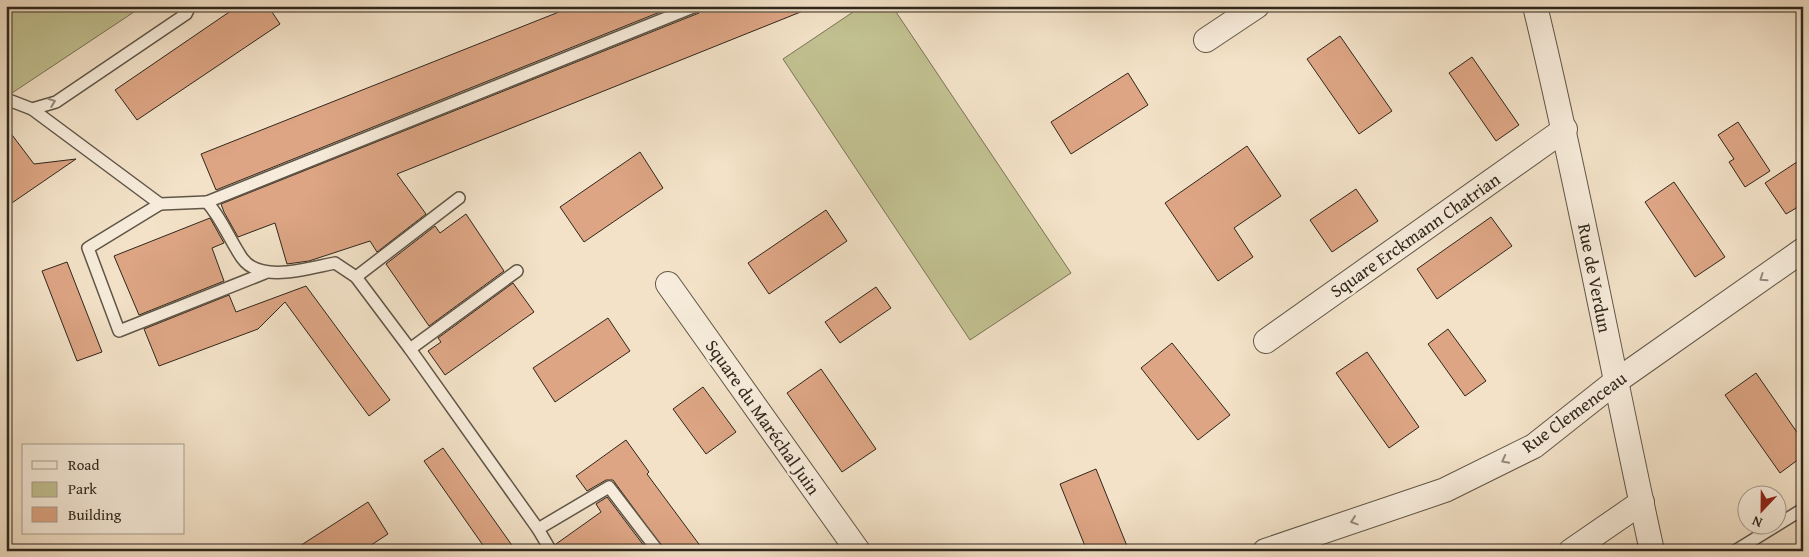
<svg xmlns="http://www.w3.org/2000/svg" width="1809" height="557" font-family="'Gentium Book Plus',serif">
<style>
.green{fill:#c2c191;stroke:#787456}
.building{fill:#dda584;stroke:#2f271c}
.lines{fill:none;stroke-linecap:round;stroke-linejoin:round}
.lane-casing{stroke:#605647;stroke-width:14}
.street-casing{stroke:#605647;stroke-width:26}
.lane{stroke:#f7ecdb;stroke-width:11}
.street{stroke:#f7ecdb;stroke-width:24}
.oneway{stroke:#938a7c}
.labels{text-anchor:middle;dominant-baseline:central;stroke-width:5;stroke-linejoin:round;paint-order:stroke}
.street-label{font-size:18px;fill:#2f271c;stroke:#f7ecdb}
</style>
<rect width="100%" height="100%" fill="#f3e2c8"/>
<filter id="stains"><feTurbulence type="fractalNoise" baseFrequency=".004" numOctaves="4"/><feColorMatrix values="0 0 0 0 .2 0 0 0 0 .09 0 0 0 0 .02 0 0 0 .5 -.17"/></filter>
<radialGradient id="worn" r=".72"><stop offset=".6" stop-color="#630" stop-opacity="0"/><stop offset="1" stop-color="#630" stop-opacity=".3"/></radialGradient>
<g class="green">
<path d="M7 6H143L12 93 6 89Z"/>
<path d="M862 6H892L1071 273 970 340 783 59Z"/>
</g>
<g class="building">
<path d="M238 6H268L280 24 137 120 115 90Z"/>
<path d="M574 6H675L216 190 201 154Z"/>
<path d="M703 6 813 7 397 174 426 214 377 252 370 241 309 261 287 264 275 223 238 237 224 212 221 204 699 13Z"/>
<path d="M1340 36 1392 111 1359 134 1307 59Z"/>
<path d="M1472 57 1519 125 1496 141 1449 73Z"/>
<path d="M1128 73 1148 105 1071 154 1051 122Z"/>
<path d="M1738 122 1770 171 1745 187 1729 162 1734 159 1718 135Z"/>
<path d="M6 127 34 164 76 159 6 207Z"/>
<path d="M1247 146 1281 196 1234 228 1253 257 1218 281 1165 203Z"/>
<path d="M640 152 663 188 584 242 560 207Z"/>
<path d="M1803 158V204L1786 214 1765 183Z"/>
<path d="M1674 182 1725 257 1695 277 1645 202Z"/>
<path d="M1356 189 1378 221 1332 252 1310 220Z"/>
<path d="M826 210 847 241 769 294 748 263Z"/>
<path d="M466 214 504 271 429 326 386 264 435 226 440 233Z"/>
<path d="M1491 217 1512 246 1437 299 1417 269Z"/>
<path d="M210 218 224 243 212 248 224 281 139 315 114 256Z"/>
<path d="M67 262 102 352 77 361 42 271Z"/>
<path d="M513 283 534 312 445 375 428 351 441 342 438 338Z"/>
<path d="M306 286 390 400 369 416 285 302 258 329 159 366 144 329 229 295 236 312Z"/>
<path d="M876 287 891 308 840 343 825 322Z"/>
<path d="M608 318 630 351 555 402 533 368Z"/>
<path d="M1448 329 1486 381 1465 396 1428 344Z"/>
<path d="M1172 343 1230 415 1198 440 1141 368Z"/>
<path d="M1367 352 1419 427 1389 448 1336 373Z"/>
<path d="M821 369 876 449 842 472 787 393Z"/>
<path d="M1756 373 1803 441V456L1780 473 1725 395Z"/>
<path d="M703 387 736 432 706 454 673 409Z"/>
<path d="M626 440 649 472 647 474 704 551H665L613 480H606L587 491 576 476Z"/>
<path d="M443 448 516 551H487L424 461Z"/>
<path d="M1096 469 1129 551H1087L1060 484Z"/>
<path d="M607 497 648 551H558L556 544 601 512 596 504Z"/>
<path d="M368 502 388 534 362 551H292Z"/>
</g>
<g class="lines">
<defs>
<g id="lane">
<path d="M6 99 32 109 56 102 186 14 190 6"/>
<path d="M32 109 160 204 207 202C222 219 229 239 242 258 260 284 309 268 335 263L356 277 410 349 538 529 609 487 658 551"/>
<path d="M207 202 696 6"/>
<path d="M160 204 88 248 119 331 265 273"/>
<path d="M356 277 459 198"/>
<path d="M410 349 517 271"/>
<path d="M538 529 551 551"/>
<path d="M1735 551 1803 509"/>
</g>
<g id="street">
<path d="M1535 6C1579 187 1612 370 1652 551"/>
<path d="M1206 40 1257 6"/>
<path d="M668 284 858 551"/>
<path d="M1266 341 1565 129"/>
<path d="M1265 551 1445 490 1534 446 1615 382 1803 250"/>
<path d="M1571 551 1642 502"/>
</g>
</defs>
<use href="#lane" class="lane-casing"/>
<use href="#street" class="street-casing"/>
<use href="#lane" class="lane"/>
<use href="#street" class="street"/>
</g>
<defs><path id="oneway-chevron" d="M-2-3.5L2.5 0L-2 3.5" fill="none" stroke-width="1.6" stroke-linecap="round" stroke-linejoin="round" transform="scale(1.25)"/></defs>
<g class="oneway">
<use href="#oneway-chevron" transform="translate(52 102) rotate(-21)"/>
<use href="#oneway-chevron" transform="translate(1763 278) rotate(145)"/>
<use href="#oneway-chevron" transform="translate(1505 460) rotate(153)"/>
<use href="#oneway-chevron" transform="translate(1354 521) rotate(162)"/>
</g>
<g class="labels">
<g class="street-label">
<text transform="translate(1415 235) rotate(-35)">Square Erckmann Chatrian</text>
<text transform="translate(1595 278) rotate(79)">Rue de Verdun</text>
<text transform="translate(1574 412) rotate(-36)">Rue Clemenceau</text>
<text transform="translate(763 417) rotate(55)">Square du Maréchal Juin</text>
</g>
</g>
<rect width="1809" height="557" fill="none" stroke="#f3e2c8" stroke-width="25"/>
<rect x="8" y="8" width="1794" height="542" fill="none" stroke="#2f271c" stroke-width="2.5"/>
<rect x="12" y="12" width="1784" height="532" fill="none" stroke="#2f271c"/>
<rect x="22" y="444" width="162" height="90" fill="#f7ecdb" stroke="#a79d8f"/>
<rect x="32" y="461" width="25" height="8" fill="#f7ecdb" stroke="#a79d8f"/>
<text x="68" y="470" font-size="15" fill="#2f271c">Road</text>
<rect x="32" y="482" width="25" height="15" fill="#c2c191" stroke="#a79d8f"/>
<text x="68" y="494" font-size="15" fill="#2f271c">Park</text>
<rect x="32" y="507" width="25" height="15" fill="#dda584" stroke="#a79d8f"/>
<text x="68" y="520" font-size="15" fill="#2f271c">Building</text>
<g transform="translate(1762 510) rotate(202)"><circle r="24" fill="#f7ecdb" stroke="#a79d8f"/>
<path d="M0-4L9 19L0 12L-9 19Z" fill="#8f2418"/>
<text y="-8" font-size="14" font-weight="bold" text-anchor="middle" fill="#2f271c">N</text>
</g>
<rect width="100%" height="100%" filter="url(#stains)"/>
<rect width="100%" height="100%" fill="url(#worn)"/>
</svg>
